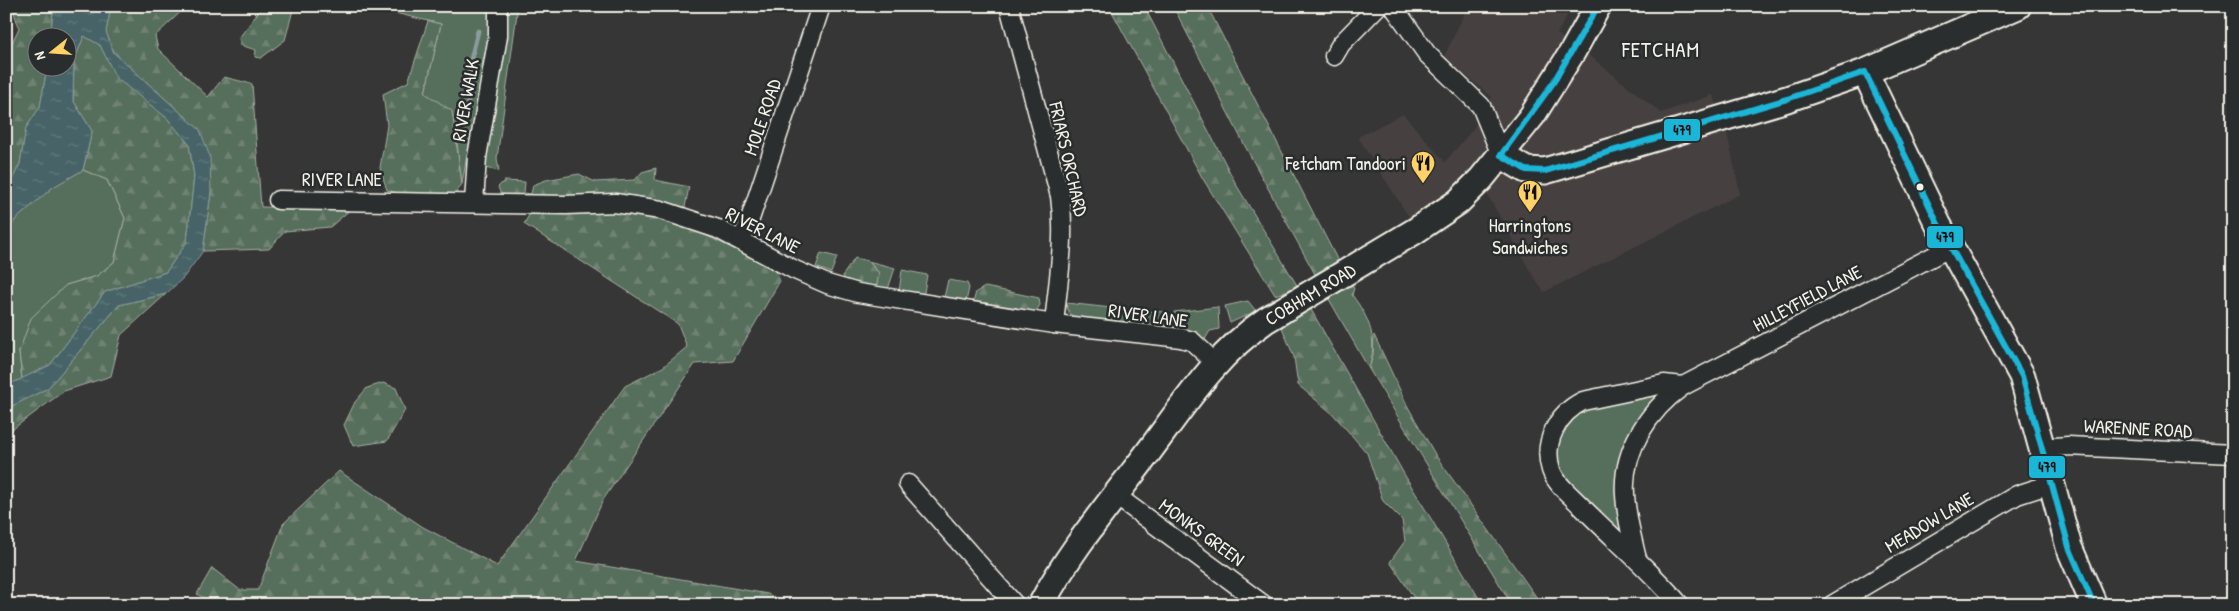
<svg xmlns="http://www.w3.org/2000/svg" width="2239" height="611" font-family="'Patrick Hand',sans-serif">
<style>
.built{fill:#474141}
.grass{fill:#576e5b;stroke:#a6b0a2}
.forest{fill:url(#forest-firs);stroke:#a6b0a2}
.water{fill:url(#water-ripples);stroke:#8c9c9b}
.lines{fill:none;stroke-linecap:round;stroke-linejoin:round}
.stream{stroke:#8c9c9b;stroke-width:5}
.street-casing{stroke:#f4f1e8;stroke-width:21}
.secondary-casing{stroke:#f4f1e8;stroke-width:29}
.street{stroke:#2a2d2e;stroke-width:18}
.secondary{stroke:#2a2d2e;stroke-width:25}
.bus-1-casing{stroke:#2a2d2e;stroke-width:10}
.bus-1{stroke:#1ab6d8;stroke-width:6}
.bus-dot{fill:#f4f1e8;stroke:#2a2d2e;stroke-width:2}
.labels{text-anchor:middle;dominant-baseline:central;stroke-width:5;stroke-linejoin:round;paint-order:stroke}
.street-label{font-size:19px;fill:#f4f1e8;stroke:#2a2d2e}
.poi-label{font-size:19px;fill:#f4f1e8;stroke:#2a2d2e;text-anchor:end}
.quarter-label{font-size:21px;letter-spacing:1px;fill:#f4f1e8;stroke:#2a2d2e}
.line-badge{stroke:#2a2d2e;stroke-width:2}
.pale-badge-label{font-size:14px;text-anchor:middle;font-weight:bold;fill:#111}
</style>
<defs>
<pattern id="forest-firs" width="22" height="20" patternUnits="userSpaceOnUse" patternTransform="scale(1.25)"><rect width="22" height="20" fill="#576e5b"/><path d="M5 1l3.5 6h-7zM16 11l3.5 6h-7z" fill="#708373"/></pattern>
<pattern id="water-ripples" width="26" height="14" patternUnits="userSpaceOnUse" patternTransform="scale(1.25)"><rect width="26" height="14" fill="#466467"/><path d="M2 4q2-2 4 0t4 0M15 11q2-2 4 0t4 0" fill="none" stroke="#617b7d"/></pattern>
</defs>
<rect width="100%" height="100%" fill="#373637"/>
<filter id="ink" filterUnits="userSpaceOnUse"><feTurbulence type="fractalNoise" baseFrequency=".02" numOctaves="2"/><feDisplacementMap in="SourceGraphic" scale="10" xChannelSelector="R" yChannelSelector="G"/><feConvolveMatrix kernelMatrix="1 2 1 2 8 2 1 2 1" color-interpolation-filters="sRGB"/></filter>
<g filter="url(#ink)">
<path class="built" d="M1468 6H1572L1557 34 1591 57 1661 113 1713 95 1726 129 1740 194 1544 292 1529 269 1486 192 1463 179 1440 203 1413 223 1358 137 1403 114 1445 162 1473 129 1492 97 1444 57Z"/>
<g class="grass">
<path d="M366 6H490V37L483 60V82L475 132 467 155 462 184 456 135 425 93 441 24Z"/>
<path d="M504 6H518L497 158 499 171 485 168 482 160Z"/>
<path d="M83 170 107 180 125 218 114 262 97 276 66 285 19 352 22 379 6 386V241L14 221 53 187Z"/>
<path d="M821 253 837 257 831 273 816 267Z"/>
<path d="M868 261 895 268 887 292 871 289 879 273Z"/>
<path d="M902 270 927 275 923 298 899 292Z"/>
<path d="M948 280 967 283 969 288 965 306 943 302Z"/>
<path d="M1350 282 1354 288 1352 295C1370 319 1378 339 1369 369L1326 294Z"/>
<path d="M1248 301 1256 311 1230 323 1225 306Z"/>
<path d="M1066 303 1130 310 1128 325 1078 320C1071 316 1067 312 1066 303Z"/>
<path d="M1218 307 1219 329 1210 331 1204 341 1176 331 1174 312Z"/>
<path d="M1139 311 1168 312 1169 330 1137 326Z"/>
<path d="M1646 393 1654 395V402L1637 424 1624 539 1563 479 1554 450 1559 435 1569 421 1582 410Z"/>
</g>
<g class="forest">
<path d="M12 6H54L50 37 38 38V68H47L40 107 26 128 20 164 6 192V47H10L19 28Z"/>
<path d="M111 6H187L155 36 158 49 208 97 224 77 252 84 261 207 351 209 330 227 285 231 269 249 203 251 211 192 200 130 114 53 106 32Z"/>
<path d="M263 6H294L285 40 261 58 255 57 256 50 240 45 239 38Z"/>
<path d="M1109 6H1144L1237 186 1298 287 1275 295 1203 179Z"/>
<path d="M1173 6H1207L1339 263 1316 276 1246 148Z"/>
<path d="M428 21 441 24 425 93 452 111 462 184 454 196H407L387 190 380 168 387 125 383 94 408 82Z"/>
<path d="M84 36 100 45 117 78 167 118 189 144 194 176 187 242 166 272 105 292 50 365 22 379 19 352 31 318 66 285 97 276 114 262 125 218 107 180 83 170 92 131 73 100 74 61Z"/>
<path d="M656 168 655 180 689 187 685 207 651 201 503 200 498 187 504 181 525 182 524 193 531 194 533 185 546 180 579 174 595 182 635 180 642 172Z"/>
<path d="M532 210H617L676 221 775 269 780 281 733 361 695 364 603 500 576 561 768 594 782 605H697L664 601 611 605H215L197 594 212 568 240 590H258L283 524 339 471 423 527 497 566 625 386 663 367 687 347 678 324 524 224Z"/>
<path d="M855 258 868 261 879 273 877 284 870 291 846 284 843 275Z"/>
<path d="M985 287 1039 298 1040 305 1035 313 973 303 976 292Z"/>
<path d="M166 294 121 335 111 376 64 391 6 434V409L48 388 119 305Z"/>
<path d="M1309 306 1404 474 1483 605H1419L1390 562 1405 541 1402 520 1383 501 1367 453 1333 414 1298 385 1294 357 1281 325Z"/>
<path d="M1374 335 1408 407 1436 456 1542 605H1512L1369 369 1373 355Z"/>
<path d="M383 383 396 388 405 410 387 441 353 446 344 425 355 402 367 388Z"/>
</g>
<path class="water" d="M54 6H111L106 32 114 53 200 130 210 157 211 192 203 251 184 277 166 294 119 305 48 388 6 409V386L50 365 105 292 166 272 187 242 194 176 189 144 167 118 116 78 100 45 84 36 74 61 73 100 92 131 83 170 53 187 14 221 6 241V192L20 164 26 128 40 107 47 68H68V38L50 37Z"/>
<g class="lines">
<path class="stream" d="M467 113 470 63 478 31"/>
<defs>
<g id="street">
<path d="M1009 6 1060 196C1066 239 1058 281 1054 324"/>
<path d="M1393 6 1427 54 1481 106 1501 155"/>
<path d="M1334 56 1341 44 1378 6"/>
<path d="M278 200 566 205 615 203 661 210 718 229 795 270 827 284 858 293 1054 324 1181 338 1192 341 1215 363"/>
<path d="M474 202 477 157 498 36V6"/>
<path d="M740 240 747 228 821 6"/>
<path d="M2041 448 2068 446 2233 454"/>
<path d="M908 484 1015 605"/>
<path d="M1115 495 1264 605"/>
<path d="M1637 559C1632 538 1626 516 1625 494 1622 450 1649 410 1683 386L1951 247"/>
<path d="M1680 605C1650 570 1615 540 1583 508 1573 497 1556 485 1551 470 1542 442 1558 413 1583 401L1664 384 1683 386"/>
<path d="M1832 605 2017 495 2051 484"/>
</g>
<g id="secondary">
<path d="M1865 72 1938 224 2022 376 2069 547 2094 605"/>
<path d="M1501 155 1526 170 1545 171 1787 99 1865 72 2018 6"/>
<path d="M1041 605C1068 553 1106 508 1141 462 1180 411 1212 357 1266 320L1415 231 1458 202 1481 179 1532 116 1573 51 1598 6"/>
</g>
</defs>
<use href="#street" class="street-casing"/>
<use href="#secondary" class="secondary-casing"/>
<use href="#street" class="street"/>
<use href="#secondary" class="secondary"/>
<defs>
<g id="bus-1">
<path d="M1865 72 1938 224 2022 376 2069 547 2094 605"/>
<path d="M1501 155 1526 170 1545 171 1787 99 1865 72"/>
<path d="M1501 155 1553 83 1598 6"/>
</g>
</defs>
<use href="#bus-1" class="bus-1-casing"/>
<use href="#bus-1" class="bus-1"/>
</g>
</g>
<defs>
<symbol id="restaurant-pin" viewBox="-11 -11 22 30"><path d="M0 17L-7.5 6A9.5 9.5 0 1 1 7.5 6Z" fill="#ffd166" stroke="#2a2d2e"/><path d="M-5-6h1v4h1v-4h1v4h1v-4h1v5L-1.5 .5V6h-2V.5L-5-1ZM5-6V6H3V1.5H1.5Q1.5-4 5-6Z" fill="#111"/></symbol>
</defs>
<g fill-rule="evenodd">
<use href="#restaurant-pin" x="1409" y="149" width="28" height="38"/>
<use href="#restaurant-pin" x="1516" y="178" width="28" height="38"/>
</g>
<circle class="bus-dot" cx="1920" cy="187" r="4.5"/>
<g class="labels">
<g class="street-label">
<text transform="translate(465 100) rotate(-80)">RIVER WALK</text>
<text transform="translate(762 117) rotate(-71)">MOLE ROAD</text>
<text transform="translate(1069 159) rotate(77)">FRIARS ORCHARD</text>
<text x="342" y="179">RIVER LANE</text>
<text transform="translate(763 230) rotate(27)">RIVER LANE</text>
<text transform="translate(1310 294) rotate(-31)">COBHAM ROAD</text>
<text transform="translate(1807 298) rotate(-28)">HILLEYFIELD LANE</text>
<text transform="translate(1148 315) rotate(8)">RIVER LANE</text>
<text transform="translate(2138 428) rotate(3)">WARENNE ROAD</text>
<text transform="translate(1929 522) rotate(-31)">MEADOW LANE</text>
<text transform="translate(1202 532) rotate(36)">MONKS GREEN</text>
</g>
<g class="poi-label">
<text x="1406" y="163">Fetcham Tandoori</text>
<text x="1530" y="225" text-anchor="middle">Harringtons<tspan x="1530" dy="22">Sandwiches</tspan></text>
</g>
<g class="quarter-label">
<text x="1661" y="49">FETCHAM</text>
</g>
</g>
<g class="line-badge">
<rect x="1663" y="118" width="38" height="24" rx="5" fill="#1ab6d8"/>
<rect x="1926" y="225" width="38" height="24" rx="5" fill="#1ab6d8"/>
<rect x="2028" y="455" width="38" height="24" rx="5" fill="#1ab6d8"/>
</g>
<g class="pale-badge-label">
<text x="1682" y="135">479</text>
<text x="1945" y="242">479</text>
<text x="2047" y="472">479</text>
</g>
<rect width="2239" height="611" fill="none" stroke="#2a2d2e" stroke-width="25"/>
<rect x="12" y="12" width="2214" height="586" fill="none" stroke="#f4f1e8" stroke-width="2" filter="url(#ink)"/>
<g transform="translate(52 52) rotate(253)"><circle r="24" fill="#2a2d2e" stroke="#7b7b78"/>
<path d="M0-4L9 19L0 12L-9 19Z" fill="#ffd166"/>
<text y="-8" font-size="14" font-weight="bold" text-anchor="middle" fill="#f4f1e8">N</text>
</g>
</svg>
